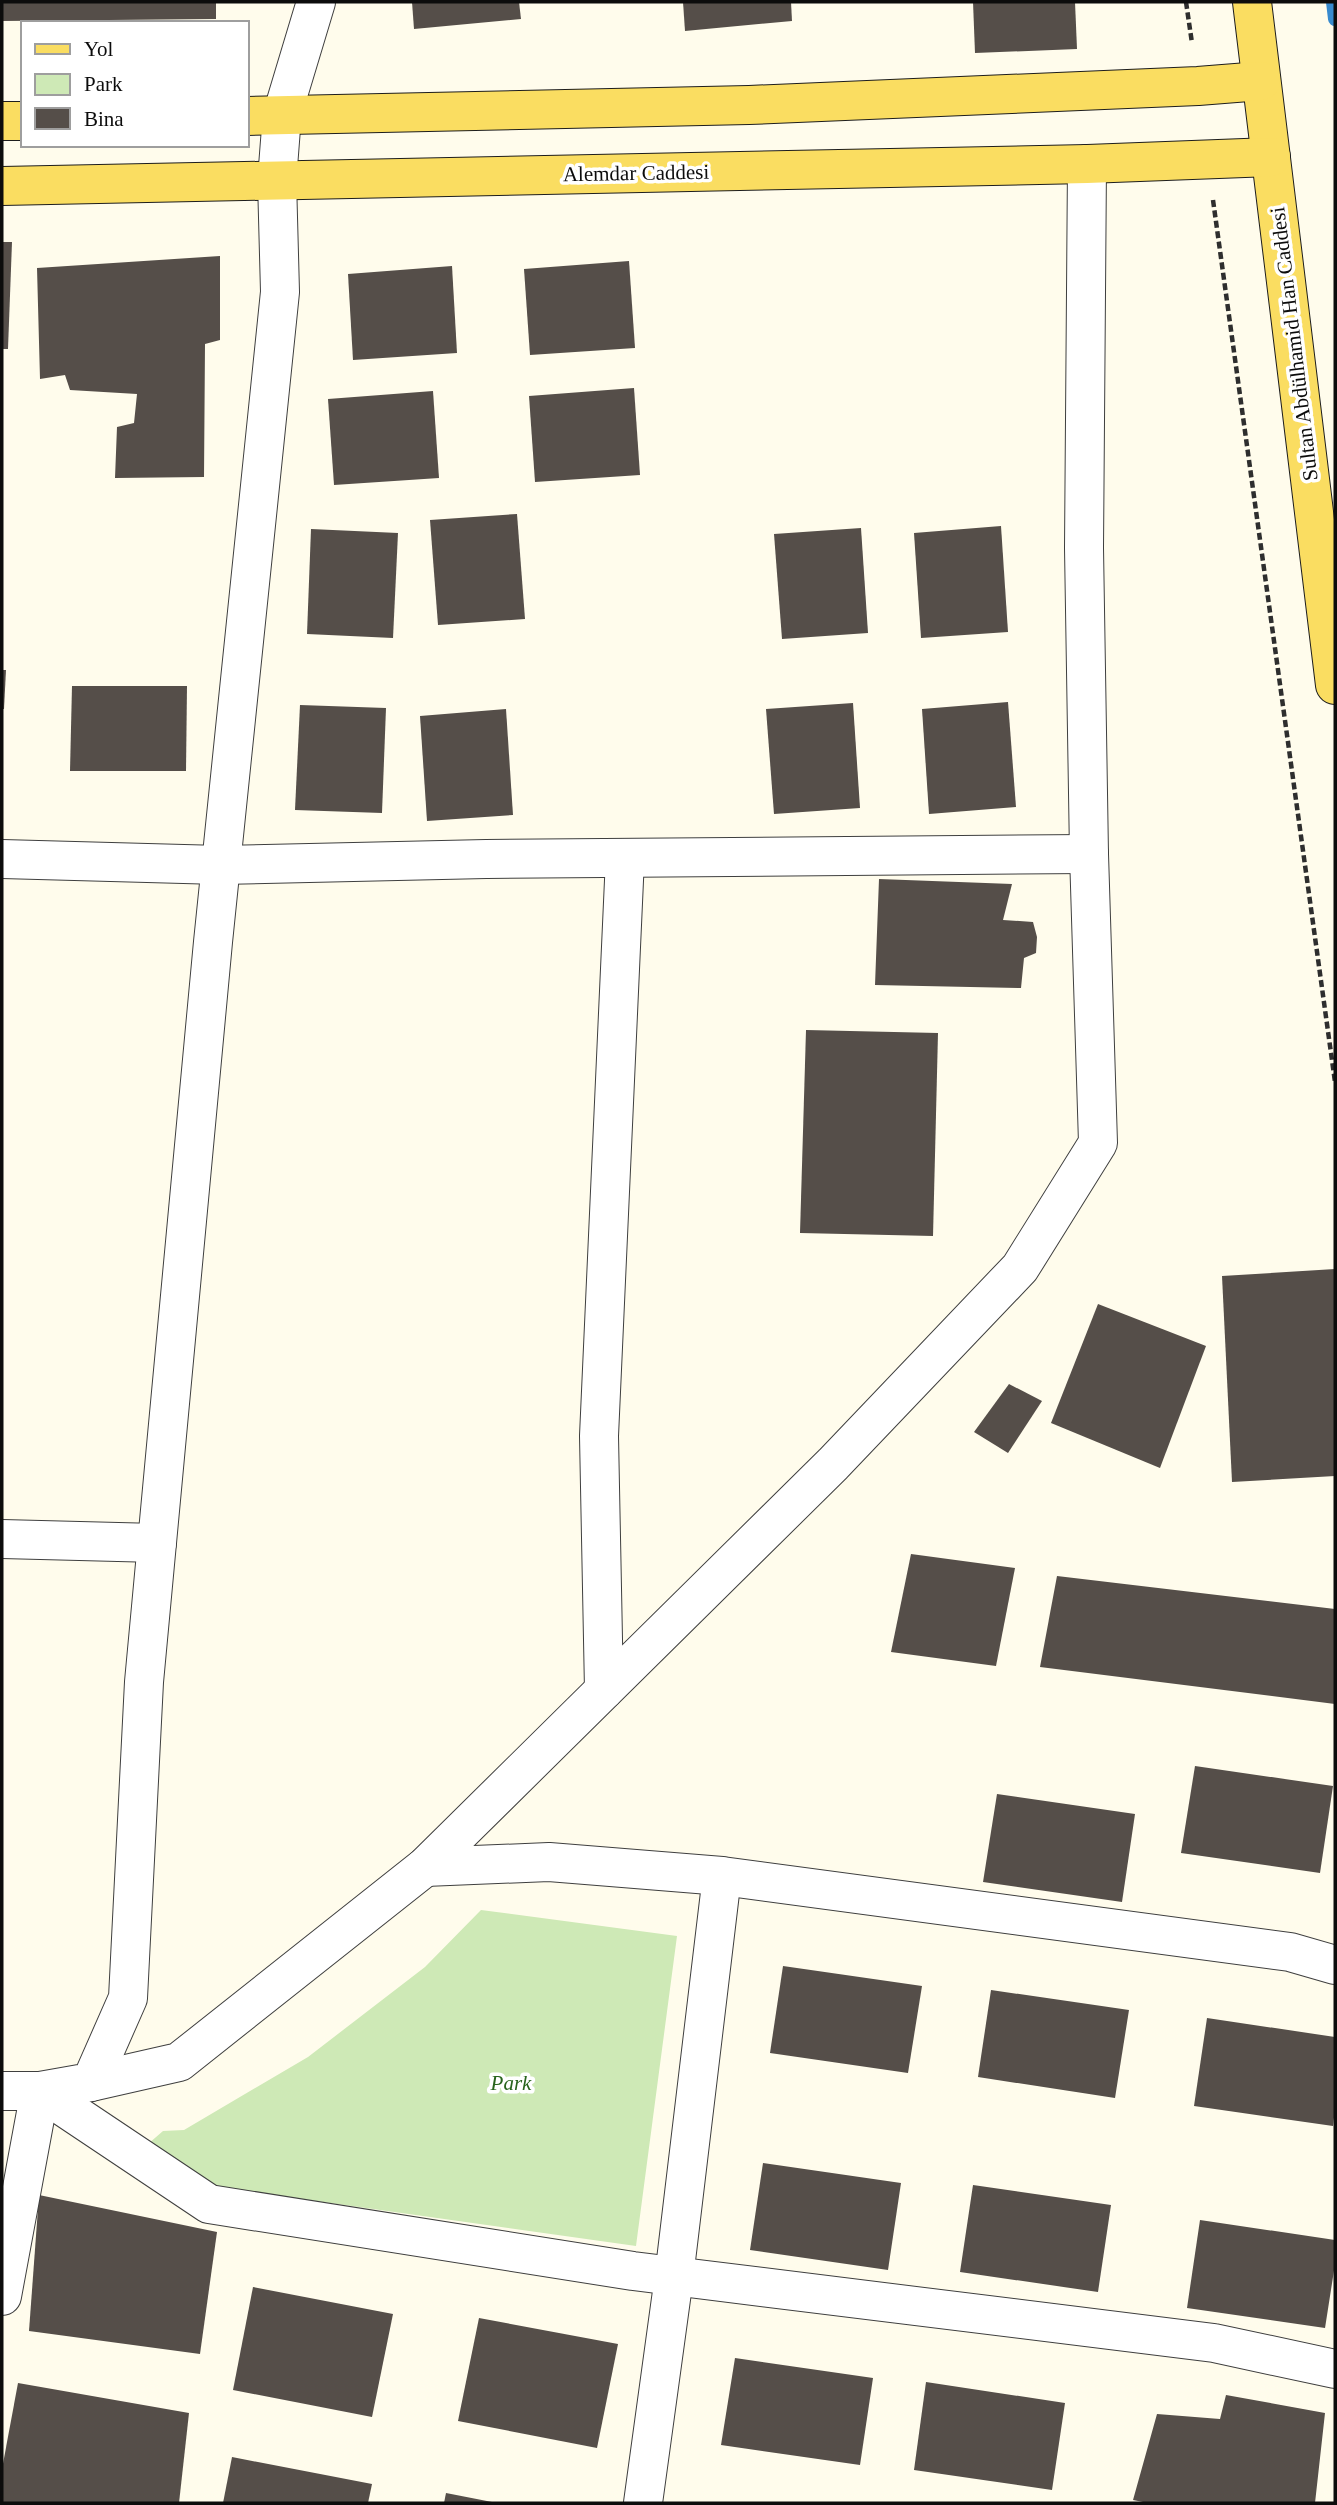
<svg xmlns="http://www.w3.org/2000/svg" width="1337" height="2505" font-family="Georgia,serif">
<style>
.green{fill:#cee9b6}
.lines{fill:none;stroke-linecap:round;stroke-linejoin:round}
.stream{stroke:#378ace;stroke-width:14}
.building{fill:#554e49}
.minor-casing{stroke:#3f3f3f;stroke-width:40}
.major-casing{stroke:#1d1d1d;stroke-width:40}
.path{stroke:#2e2e2e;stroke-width:4.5;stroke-dasharray:7 3.5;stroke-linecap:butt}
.minor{stroke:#fff;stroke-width:38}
.major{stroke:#fadd61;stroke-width:38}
.labels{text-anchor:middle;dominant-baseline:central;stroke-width:7;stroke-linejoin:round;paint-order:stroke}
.street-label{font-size:21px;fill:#0c0c0c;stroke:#fff}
.park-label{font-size:21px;font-style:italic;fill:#28641c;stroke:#fff}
</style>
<rect width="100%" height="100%" fill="#fffcec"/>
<path class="green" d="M481 1910 677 1936 636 2246 167 2180 148 2144 163 2131 184 2130 308 2057 425 1967Z"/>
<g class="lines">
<path class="stream" d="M1333 2 1335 19"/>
</g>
<g class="building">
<path d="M2 2H216V19L2 21Z"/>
<path d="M412 2H519L521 19 414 29Z"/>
<path d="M683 2H791L792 21 685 31Z"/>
<path d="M973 2H1075L1077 49 975 53Z"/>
<path d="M2 242H12L8 349H2Z"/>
<path d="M220 256V340L205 344 204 477 115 478 117 427 134 423 137 394 70 390 65 375 40 379 37 268Z"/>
<path d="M629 261 635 348 530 355 524 269Z"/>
<path d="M452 266 457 353 353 360 348 274Z"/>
<path d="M634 388 640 475 535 482 529 396Z"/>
<path d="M433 391 439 478 334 485 328 399Z"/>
<path d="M517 514 525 619 438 625 430 520Z"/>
<path d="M1001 526 1008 632 921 638 914 533Z"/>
<path d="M861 528 868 633 782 639 774 534Z"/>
<path d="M311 529 398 533 393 638 307 634Z"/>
<path d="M2 670H6L4 709H2Z"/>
<path d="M72 686H187L186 771H70Z"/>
<path d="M1008 702 1016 807 929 814 922 709Z"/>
<path d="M853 703 860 808 774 814 766 709Z"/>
<path d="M300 705 386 708 382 813 295 810Z"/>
<path d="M506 709 513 815 427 821 420 716Z"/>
<path d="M879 879 1012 884 1003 920 1033 922 1037 937 1036 953 1024 958 1021 988 875 985Z"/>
<path d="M806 1030 938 1033 933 1236 800 1233Z"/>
<path d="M1335 1269V1476L1232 1482 1222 1276Z"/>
<path d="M1098 1304 1206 1346 1160 1468 1051 1423Z"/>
<path d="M1009 1384 1042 1401 1008 1453 974 1432Z"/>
<path d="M911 1554 1015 1568 996 1666 891 1652Z"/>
<path d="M1057 1576 1335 1609V1704L1040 1667Z"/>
<path d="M1195 1766 1333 1786 1320 1873 1181 1853Z"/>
<path d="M997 1794 1135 1814 1122 1902 983 1882Z"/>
<path d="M783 1966 922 1986 908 2073 770 2053Z"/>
<path d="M991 1990 1129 2010 1115 2098 978 2077Z"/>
<path d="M1207 2018 1335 2037V2109L1333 2126 1194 2106Z"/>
<path d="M763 2163 901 2183 888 2270 750 2250Z"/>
<path d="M973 2185 1111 2205 1098 2292 960 2272Z"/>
<path d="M39 2195 217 2232 200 2354 29 2331Z"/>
<path d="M1200 2220 1335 2240V2264L1325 2328 1187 2308Z"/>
<path d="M253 2287 393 2314 372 2417 233 2390Z"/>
<path d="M479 2318 618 2344 597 2448 458 2421Z"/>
<path d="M735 2358 873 2378 860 2465 721 2445Z"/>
<path d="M926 2382 1065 2403 1052 2490 914 2470Z"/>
<path d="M18 2383 189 2413 179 2503H2V2469Z"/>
<path d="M1226 2395 1325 2413 1315 2503H1148L1133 2500 1157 2414 1220 2419Z"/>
<path d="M232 2457 372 2484 368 2503H223Z"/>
<path d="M446 2493 492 2502V2503H444Z"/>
</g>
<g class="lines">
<defs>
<g id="minor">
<path d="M2 859 220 865 486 859 1089 854"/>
<path d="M2 1539 157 1543"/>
<path d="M604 1690 599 1436 625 858"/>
<path d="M425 1867 549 1862 722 1876 1290 1952 1335 1965"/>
<path d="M91 2082 179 2062 425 1867 833 1464 1020 1268 1098 1143 1089 854 1084 548 1087 164"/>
<path d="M2 2091H40L91 2082 128 1998 144 1682 213 942 280 292 277 180 282 115 316 2"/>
<path d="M40 2091 209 2204 633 2271 1214 2343 1335 2369"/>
<path d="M2 2296 40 2091"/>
<path d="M643 2503 674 2277 722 1876"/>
</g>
<g id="major">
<path d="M1252 2 1335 685"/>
<path d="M247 116 749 105 1198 86 1261 81"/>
<path d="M2 121H23"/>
<path d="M2 186 1087 164 1271 157"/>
</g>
</defs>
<use href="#minor" class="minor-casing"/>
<use href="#major" class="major-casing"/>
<g class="path">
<path d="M1186 2 1192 43"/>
<path d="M1213 200 1335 1082"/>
</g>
<use href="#minor" class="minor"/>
<use href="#major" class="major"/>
</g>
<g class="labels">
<g class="street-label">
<text transform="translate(636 173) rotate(-1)">Alemdar Caddesi</text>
<text transform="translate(1294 344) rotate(-97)">Sultan Abdülhamid Han Caddesi</text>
</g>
<g class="park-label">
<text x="511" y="2083">Park</text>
</g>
</g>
<rect width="1337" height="2505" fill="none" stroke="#0c0c0c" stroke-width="7"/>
<rect x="21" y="21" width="228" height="126" fill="#ffffff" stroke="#9e9e9e" stroke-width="2"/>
<rect x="35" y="44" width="35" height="10" fill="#fadd61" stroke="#9e9e9e" stroke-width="2"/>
<text x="84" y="56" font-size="21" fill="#0c0c0c">Yol</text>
<rect x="35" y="74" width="35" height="21" fill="#cee9b6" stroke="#9e9e9e" stroke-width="2"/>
<text x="84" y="91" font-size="21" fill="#0c0c0c">Park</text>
<rect x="35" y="108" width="35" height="21" fill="#554e49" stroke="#9e9e9e" stroke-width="2"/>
<text x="84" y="126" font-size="21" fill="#0c0c0c">Bina</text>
</svg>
